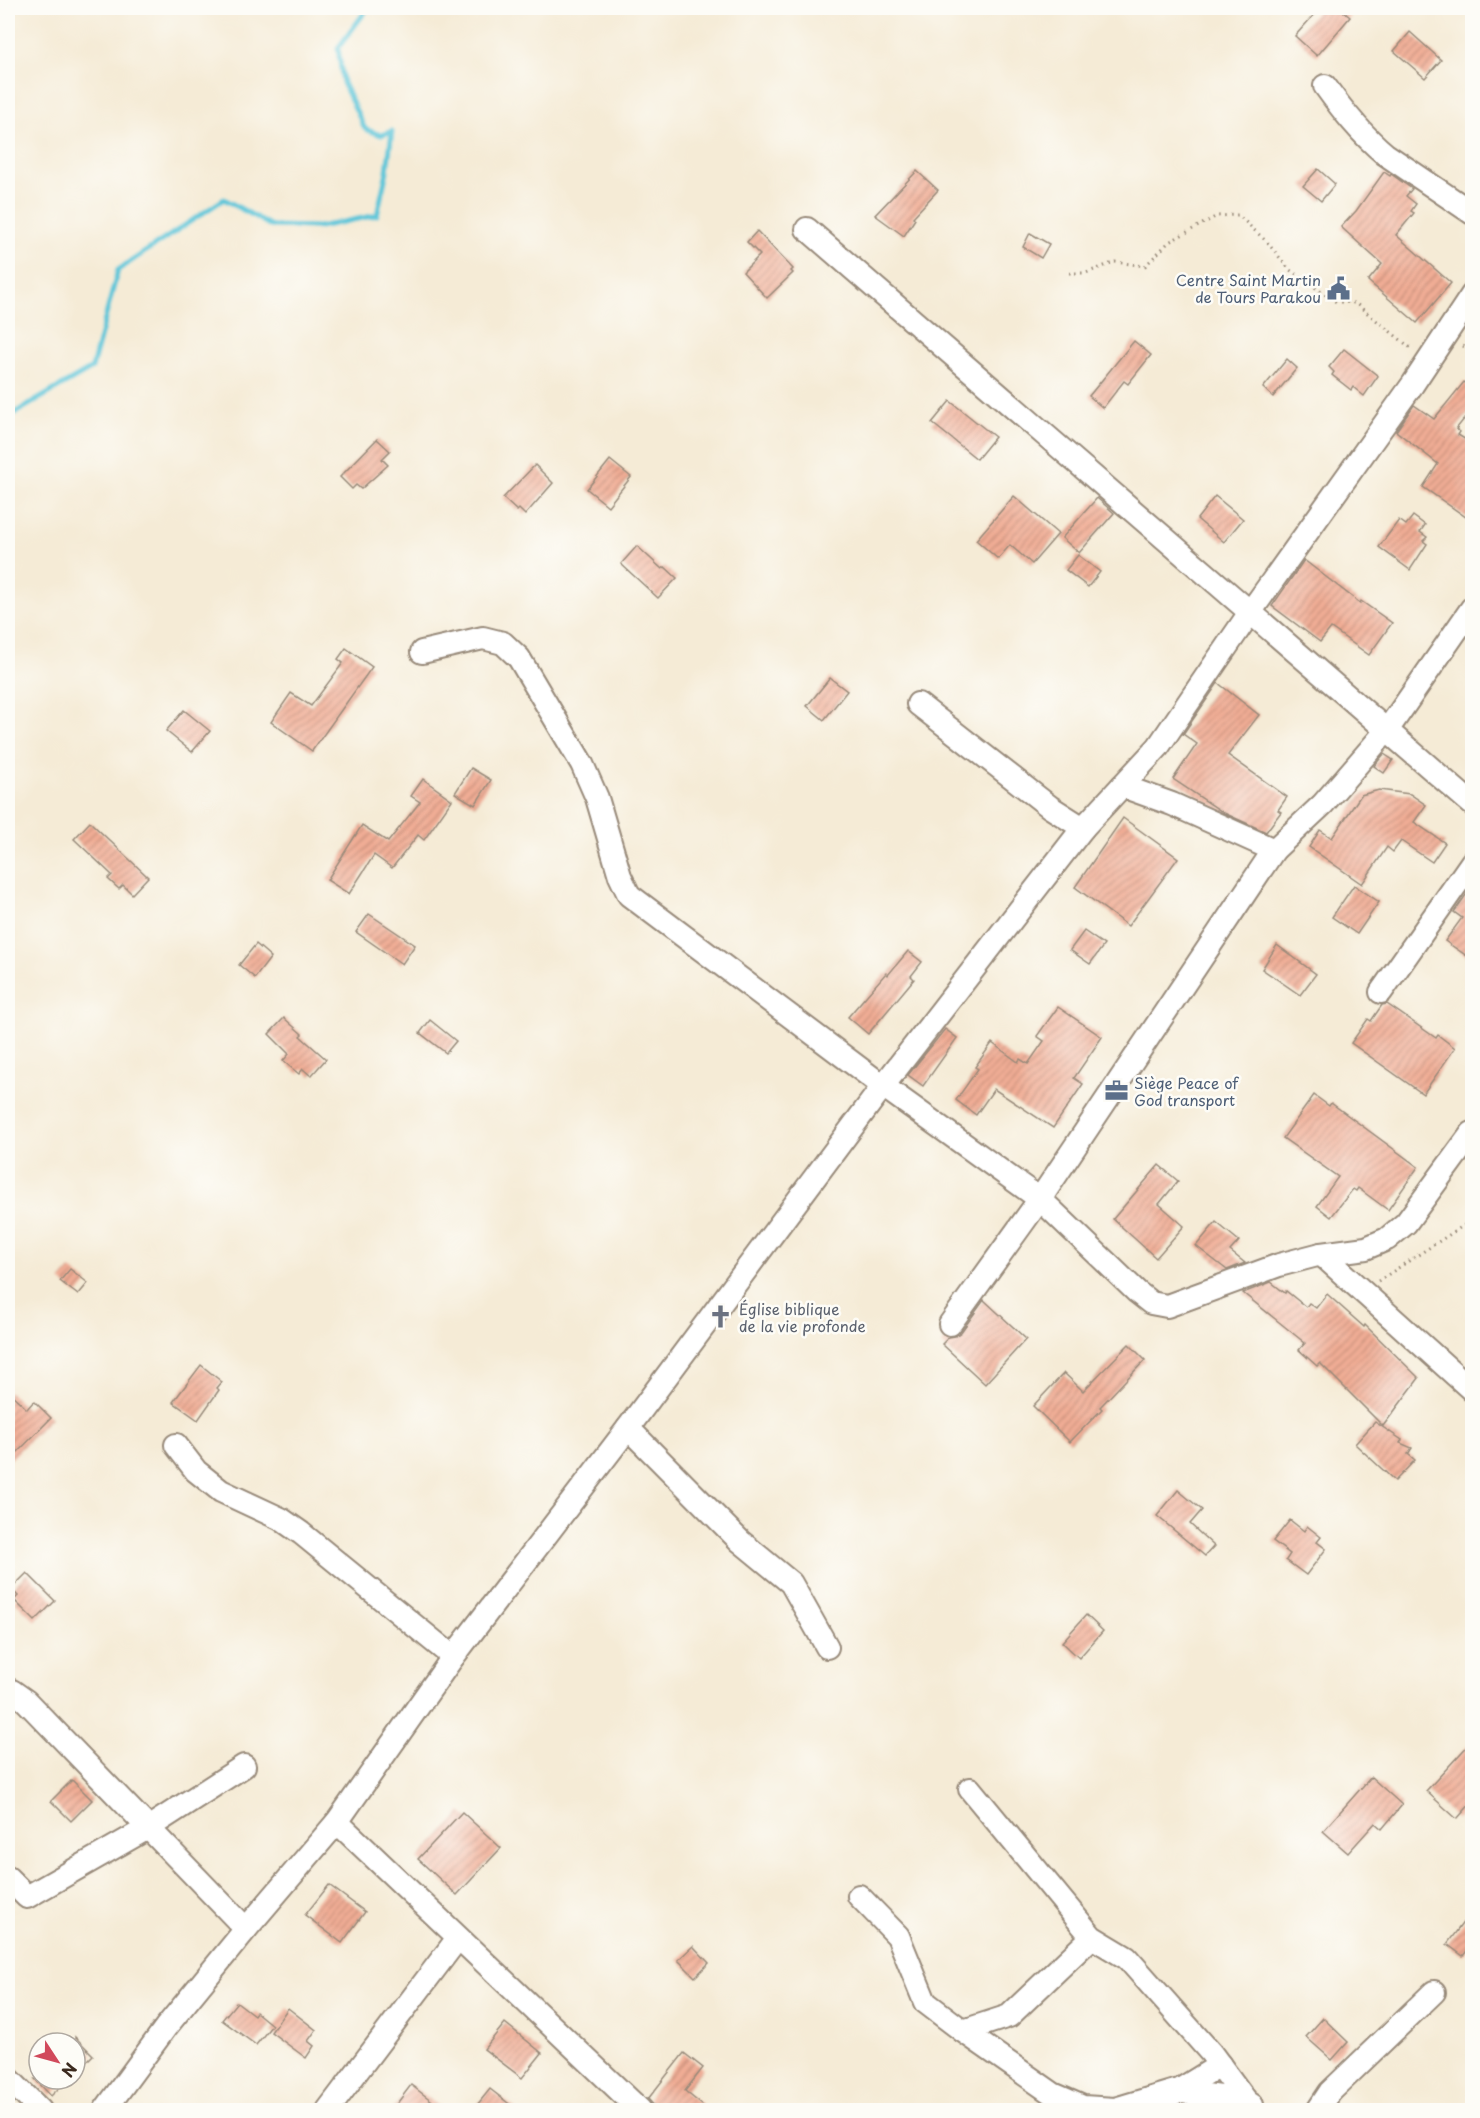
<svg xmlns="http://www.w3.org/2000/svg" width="1480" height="2118" font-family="'Playpen Sans',sans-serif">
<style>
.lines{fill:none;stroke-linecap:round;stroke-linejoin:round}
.stream{stroke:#5dc6d9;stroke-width:5}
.building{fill:url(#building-hatch)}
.street-casing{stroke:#988a7a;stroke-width:26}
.path{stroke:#988a7a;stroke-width:3;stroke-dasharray:1.5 4.5;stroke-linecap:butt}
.street{stroke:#fff;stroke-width:22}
.labels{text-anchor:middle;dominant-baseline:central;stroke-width:5;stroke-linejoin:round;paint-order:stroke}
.service-label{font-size:15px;fill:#4e5e75;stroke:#fdfcf7;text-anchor:end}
.worship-label{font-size:15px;fill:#5b616d;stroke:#fdfcf7;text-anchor:start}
</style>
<defs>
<pattern id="building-hatch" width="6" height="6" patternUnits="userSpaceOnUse" patternTransform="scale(1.5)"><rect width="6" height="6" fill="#f1ad95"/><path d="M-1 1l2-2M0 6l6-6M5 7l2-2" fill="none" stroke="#c48d79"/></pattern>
</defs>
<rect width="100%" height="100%" fill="#fdfcf7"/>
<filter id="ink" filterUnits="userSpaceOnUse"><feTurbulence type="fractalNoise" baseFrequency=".0167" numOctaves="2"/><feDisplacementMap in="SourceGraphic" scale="12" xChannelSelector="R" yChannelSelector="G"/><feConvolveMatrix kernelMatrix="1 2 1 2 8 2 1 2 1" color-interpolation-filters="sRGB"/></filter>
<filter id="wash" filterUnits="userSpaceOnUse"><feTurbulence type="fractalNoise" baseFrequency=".008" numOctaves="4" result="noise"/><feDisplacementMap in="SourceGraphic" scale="24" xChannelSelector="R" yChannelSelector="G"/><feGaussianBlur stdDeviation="1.35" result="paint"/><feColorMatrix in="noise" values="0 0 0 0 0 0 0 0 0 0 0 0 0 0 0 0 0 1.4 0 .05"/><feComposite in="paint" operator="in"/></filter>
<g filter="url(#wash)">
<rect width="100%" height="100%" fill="#f5ebd6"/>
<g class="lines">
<path class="stream" d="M8 417 92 368 118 270 224 199 271 226 319 227 377 215 387 171 392 131 381 135 365 129 343 83 338 48 368 8"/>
</g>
<g id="blocks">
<g class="building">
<path d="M1320 8H1339L1350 17 1317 56 1295 36Z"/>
<path d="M1410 32 1441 60 1425 78 1394 51Z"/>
<path d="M1318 169 1335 184 1321 201 1303 186Z"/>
<path d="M917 171 938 190 913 217 915 219 904 236 875 215Z"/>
<path d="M1384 172 1390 176 1391 174 1412 189 1406 196 1416 204 1411 211 1414 213 1396 235 1451 283 1417 323 1368 281 1382 264 1341 227 1356 211Z"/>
<path d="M757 231 793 269 791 271 793 273 767 298 743 272 760 255 747 242Z"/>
<path d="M1030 233 1049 244 1041 258 1023 247Z"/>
<path d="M1134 341 1151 355 1128 384 1124 381 1103 408 1089 396Z"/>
<path d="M1344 349 1378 376 1364 396 1353 387 1351 390 1332 375 1334 372 1329 367Z"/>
<path d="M1287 359 1297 368 1273 397 1263 388Z"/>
<path d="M1464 382 1473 389V408L1456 429 1460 432 1458 435 1473 444V522L1423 487 1438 464 1396 431 1414 405 1434 419Z"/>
<path d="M950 401 995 437 977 459 932 423Z"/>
<path d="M377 439 390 451 382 459 388 465 361 489 356 485 352 489 340 477Z"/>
<path d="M610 460 631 477 608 506 587 489Z"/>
<path d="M535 465 553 483 525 515 519 509 517 511 503 498Z"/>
<path d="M1014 496 1058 534 1032 564 1010 545 998 559 976 540Z"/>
<path d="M1215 496 1243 519 1224 542 1197 519Z"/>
<path d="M1097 498 1114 513 1079 553 1062 538Z"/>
<path d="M1413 516 1425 525 1420 532 1427 537 1423 541 1427 544 1410 570 1379 547 1399 520 1406 525Z"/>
<path d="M637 546 662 569 665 567 677 578 658 598 621 564Z"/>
<path d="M1078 555 1100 572 1088 587 1066 570Z"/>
<path d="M1304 560 1360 603 1361 601 1392 623 1369 655 1331 628 1320 642 1272 606Z"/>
<path d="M346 648 372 667 312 751 271 722 291 693 311 706 343 663 338 659Z"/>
<path d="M830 678 847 691 824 720 807 706Z"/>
<path d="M1218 683 1259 715 1228 755 1287 797 1278 810 1281 812 1266 832 1224 813 1173 779 1197 744 1183 734Z"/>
<path d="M184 710 210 731 192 752 166 731Z"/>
<path d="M1384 754 1393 760 1384 773 1374 766Z"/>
<path d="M471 768 491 780 475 805 455 793Z"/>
<path d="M423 779 452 800 424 840 418 835 392 868 374 855 349 894 327 880 362 825 388 842 420 802 411 796Z"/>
<path d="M1379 790 1410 794 1426 805 1414 822 1445 843 1432 862 1401 841 1393 852 1387 847 1362 884 1309 847 1320 830 1332 838 1361 795Z"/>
<path d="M1123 818 1178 858 1128 926 1075 887Z"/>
<path d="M90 822 148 877 132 894 123 885 119 889 108 879 112 875 74 839Z"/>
<path d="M1354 885 1379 902 1357 934 1332 917Z"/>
<path d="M1473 885V960L1445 941 1462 918 1454 912Z"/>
<path d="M369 914 415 945 402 964 356 932Z"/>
<path d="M1084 931 1104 945 1090 964 1070 950Z"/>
<path d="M256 944 271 957 255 978 239 965Z"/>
<path d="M1277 945 1316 974 1300 995 1262 969Z"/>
<path d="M908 951 922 962 911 976 914 979 868 1034 848 1017 886 973 888 975Z"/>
<path d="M1387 1004 1436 1038 1438 1035 1455 1048 1423 1094 1351 1043 1368 1019 1371 1021 1382 1005Z"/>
<path d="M1058 1007 1102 1037 1074 1078 1083 1084 1053 1128 994 1089 976 1115 956 1100 978 1069 975 1067 992 1043 1018 1062 1020 1059 1028 1064 1044 1041 1037 1036Z"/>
<path d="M284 1018 302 1034 300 1036 326 1059 311 1076 303 1069 299 1074 283 1061 289 1054 269 1034Z"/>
<path d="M430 1020 456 1041 446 1053 420 1033Z"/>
<path d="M945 1029 957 1038 923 1086 908 1075Z"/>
<path d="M1314 1095 1329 1106 1331 1103 1418 1167 1388 1210 1358 1188 1356 1191 1353 1189 1331 1217 1317 1206 1338 1177 1283 1138Z"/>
<path d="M1159 1165 1178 1181 1159 1204 1184 1226 1156 1258 1113 1219Z"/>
<path d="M1216 1222 1239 1241 1230 1251 1245 1263 1227 1270 1196 1246Z"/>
<path d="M70 1269 88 1283 78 1295 60 1281Z"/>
<path d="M1271 1282 1285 1293 1286 1291 1306 1307 1309 1303 1316 1308 1327 1294 1364 1327 1365 1325 1419 1378 1383 1426 1320 1363 1317 1366 1299 1350 1305 1343 1243 1293Z"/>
<path d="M984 1300 1026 1339 985 1384 942 1344 949 1337 955 1336 961 1332Z"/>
<path d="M1129 1344 1145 1360 1100 1407 1102 1409 1070 1442 1033 1406 1064 1373 1083 1391Z"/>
<path d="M201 1365 222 1382 217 1388 219 1390 198 1420 173 1402Z"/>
<path d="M8 1391 27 1409 34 1401 51 1418 8 1462Z"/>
<path d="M1375 1422 1402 1440 1400 1443 1412 1448 1408 1454 1415 1460 1395 1481 1355 1444Z"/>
<path d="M1178 1490 1202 1510 1190 1524 1214 1546 1205 1556 1157 1516Z"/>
<path d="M1290 1520 1304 1531 1307 1526 1321 1537 1317 1542 1326 1549 1306 1575 1286 1560 1290 1554 1273 1541Z"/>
<path d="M27 1573 55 1601 35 1621 14 1600 18 1596 11 1589Z"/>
<path d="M1086 1615 1103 1631 1079 1658 1062 1642Z"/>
<path d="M1473 1740V1801L1457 1819 1426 1791Z"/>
<path d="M1371 1777 1402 1805 1382 1829 1375 1823 1348 1853 1323 1831Z"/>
<path d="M72 1780 92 1800 71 1821 51 1801Z"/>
<path d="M462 1812 501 1848 457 1895 418 1859Z"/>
<path d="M329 1885 365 1912 342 1943 305 1915Z"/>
<path d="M1473 1909V1943L1463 1956 1447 1944Z"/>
<path d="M693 1946 709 1963 695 1977 678 1960Z"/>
<path d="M237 2002 254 2015 256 2012 272 2025 256 2045 222 2020Z"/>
<path d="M288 2008 316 2030 308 2041 314 2046 306 2058 271 2032Z"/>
<path d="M1323 2018 1348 2042 1332 2060 1306 2037Z"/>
<path d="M505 2023 542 2053 522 2078 484 2049Z"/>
<path d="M75 2037 93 2055 75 2073Z"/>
<path d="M684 2053 703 2068 685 2091 708 2110H658L648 2099Z"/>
<path d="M35 2079H68L51 2096Z"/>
<path d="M411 2085 444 2110H392Z"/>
<path d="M490 2089 517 2110H473Z"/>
</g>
</g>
</g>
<g filter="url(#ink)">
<use href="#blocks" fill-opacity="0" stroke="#988a7a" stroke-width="1.5"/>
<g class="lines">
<defs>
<g id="street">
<path d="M1325 86C1343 111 1361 134 1385 154L1472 213"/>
<path d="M807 229 1472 804"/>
<path d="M422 652 483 638 503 643 519 658 582 764 597 798 620 876 629 895 883 1086 1040 1199 1137 1292 1151 1303 1167 1306 1279 1265 1321 1254 1366 1248 1387 1239 1406 1223 1472 1133"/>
<path d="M918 704 1050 807 1083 828"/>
<path d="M1122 786 1172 804 1274 850 1323 804 1388 729 1472 608"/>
<path d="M1381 992 1472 862"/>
<path d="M1321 1254 1472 1390"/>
<path d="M950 1324 1040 1199 1274 850"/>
<path d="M628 1428 740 1541 791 1583 827 1647"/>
<path d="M176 1445 196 1471 221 1491 281 1519 301 1533 453 1657"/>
<path d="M8 1691H12L26 1701 246 1929 166 2027 105 2110"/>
<path d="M970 1789 1092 1937 1127 1958 1211 2053 1247 2102"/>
<path d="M337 1822 640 2110"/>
<path d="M8 1878 27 1897 148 1828 244 1766"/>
<path d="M859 1896 898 1936 925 2002 963 2031 1009 2016 1092 1937"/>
<path d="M246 1929 337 1822 453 1657 628 1428 883 1086 1083 828 1158 747 1251 611 1413 384 1472 295"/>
<path d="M963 2031 1053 2094 1083 2107 1115 2109 1175 2091 1244 2100 1252 2105"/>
<path d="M8 2078 40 2110"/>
<path d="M1173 2094 1220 2065"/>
<path d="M328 2110 458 1938"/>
<path d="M1318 2110 1330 2092 1434 1992"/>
</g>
</defs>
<use href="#street" class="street-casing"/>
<g class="path">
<path d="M1069 273H1086L1115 262 1145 266 1169 242 1217 216 1238 215 1266 241 1290 270 1336 302 1355 303 1412 349"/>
<path d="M1463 346 1472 352"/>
<path d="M1378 1281 1472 1220"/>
</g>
<use href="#street" class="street"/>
</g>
</g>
<defs>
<symbol id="civic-bare" viewBox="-9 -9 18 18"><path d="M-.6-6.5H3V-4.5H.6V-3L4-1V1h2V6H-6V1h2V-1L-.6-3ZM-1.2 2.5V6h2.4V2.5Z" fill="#5c6f8a" stroke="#fdfcf7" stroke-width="2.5" paint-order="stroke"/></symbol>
<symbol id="office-bare" viewBox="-9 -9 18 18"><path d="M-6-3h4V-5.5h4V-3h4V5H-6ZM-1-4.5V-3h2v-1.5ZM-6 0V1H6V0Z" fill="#5c6f8a" stroke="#fdfcf7" stroke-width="2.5" paint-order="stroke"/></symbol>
<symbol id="church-bare" viewBox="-9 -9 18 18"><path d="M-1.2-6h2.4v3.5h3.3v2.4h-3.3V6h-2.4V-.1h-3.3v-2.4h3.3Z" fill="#6b7280" stroke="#fdfcf7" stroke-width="2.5" paint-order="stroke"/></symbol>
</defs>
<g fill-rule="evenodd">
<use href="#civic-bare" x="1322" y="272" width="33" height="33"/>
<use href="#office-bare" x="1100" y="1074" width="33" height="33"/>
<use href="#church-bare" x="704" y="1300" width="33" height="33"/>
</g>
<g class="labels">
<g class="service-label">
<text x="1321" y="279">Centre Saint Martin<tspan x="1321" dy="17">de Tours Parakou</tspan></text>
<text x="1134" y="1082" text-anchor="start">Siège Peace of<tspan x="1134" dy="17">God transport</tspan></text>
</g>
<g class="worship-label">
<text x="739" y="1308">Église biblique<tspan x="739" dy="17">de la vie profonde</tspan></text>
</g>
</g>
<rect width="1480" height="2118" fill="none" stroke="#fdfcf7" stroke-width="30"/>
<g transform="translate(57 2061) rotate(126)"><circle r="28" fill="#fdfcf7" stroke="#afa8a0" stroke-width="1.5"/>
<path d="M0-4.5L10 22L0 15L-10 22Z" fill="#d1495b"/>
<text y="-9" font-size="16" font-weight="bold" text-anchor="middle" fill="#3b2a1e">N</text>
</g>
</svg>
